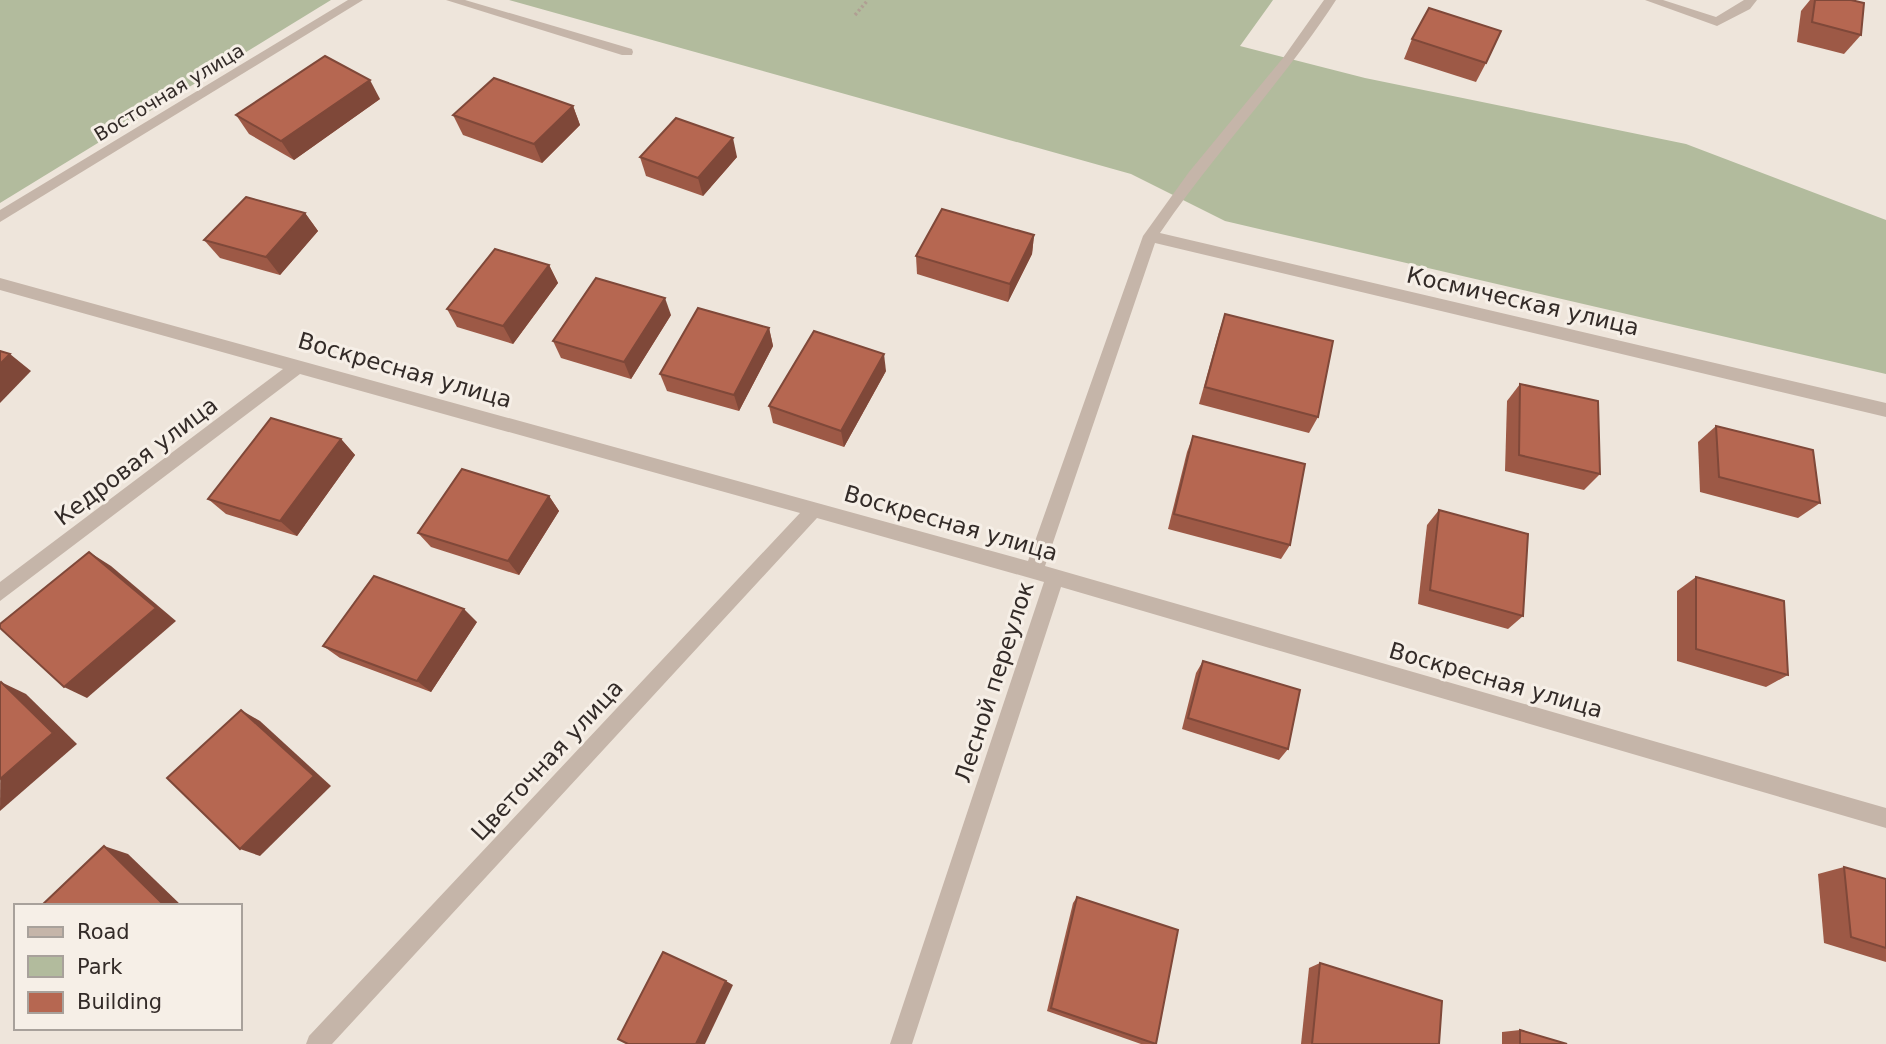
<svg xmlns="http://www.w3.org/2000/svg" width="1886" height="1044" font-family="'DejaVu Sans',sans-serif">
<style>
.green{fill:#b2bb9d}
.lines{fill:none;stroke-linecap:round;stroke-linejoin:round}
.path{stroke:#b09f93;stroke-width:3.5;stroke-dasharray:2.5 2.5;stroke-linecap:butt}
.service{fill:#c5b5a9;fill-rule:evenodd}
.minor{fill:#c5b5a9;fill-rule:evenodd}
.wall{fill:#9d5946}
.shaded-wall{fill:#7f4839}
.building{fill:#b66751;stroke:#7f4839;stroke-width:2}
.labels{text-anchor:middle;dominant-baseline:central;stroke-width:6;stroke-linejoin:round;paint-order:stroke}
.far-street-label{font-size:19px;fill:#332b28;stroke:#f6efe7}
.street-label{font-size:23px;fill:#332b28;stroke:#f6efe7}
</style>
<rect width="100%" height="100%" fill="#eee5db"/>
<g class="green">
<path d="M0 0H331L0 203Z"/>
<path d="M509 0H1273L1240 46 1365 78 1686 144 1886 220V374L1225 221 1131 174Z"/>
</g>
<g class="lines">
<path class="path" d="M855 15 868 0"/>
<path class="service" d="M1645 0H1663L1716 17 1744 0H1757L1750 9 1717 26Z"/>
<g class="minor">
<path d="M348 0H363L0 222V210Z"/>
<path d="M446 0H465L632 49 633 52 632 55H622Z"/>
<path d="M1324 0H1336C1283 82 1215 152 1160 233L1886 403V417L1155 243 1045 566 1886 808V828L1061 587 912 1044H890L1044 582 817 518 332 1044H306L309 1036 800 513 300 374 0 601V582L283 369 0 290V278L1028 561 1143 236 1189 172 1283 58Z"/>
</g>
</g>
<g class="wall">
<path d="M1810 0H1815L1861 35 1844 54 1797 42 1801 11Z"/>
<path d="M1412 39 1486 63 1476 82 1404 59Z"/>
<path d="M380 99 294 160 249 134 236 115Z"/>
<path d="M573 106 580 125 542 163 463 135 453 115Z"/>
<path d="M640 157H737L703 196 646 176Z"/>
<path d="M305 213 318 231 280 275 220 258 204 240Z"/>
<path d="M1034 235 1032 254 1008 302 917 274 916 256Z"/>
<path d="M549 265 558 283 513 344 457 327 447 309Z"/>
<path d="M1225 314 1318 417 1309 433 1199 404 1219 332Z"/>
<path d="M671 315 631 379 561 358 553 341Z"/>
<path d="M769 328 773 346 739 411 667 391 660 374Z"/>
<path d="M886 371 844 447 773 423 769 406Z"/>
<path d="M1520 384 1600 474 1584 490 1505 471 1507 401Z"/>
<path d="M1716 426 1820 503 1798 518 1700 492 1698 442Z"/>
<path d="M1193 436 1290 545 1281 559 1168 529 1187 452Z"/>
<path d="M341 439 355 455 297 536 226 514 208 499Z"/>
<path d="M549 496 559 511 519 575 431 547 418 533Z"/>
<path d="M1439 510 1523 616 1508 629 1418 604 1427 525Z"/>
<path d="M1696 577 1788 675 1766 687 1677 661V591Z"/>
<path d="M477 622 431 692 340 658 323 646Z"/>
<path d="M1203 661 1288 749 1279 760 1182 729 1196 673Z"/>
<path d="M1844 867 1886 879V962L1824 943 1818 874Z"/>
<path d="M1077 897 1156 1044H1141L1047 1011 1073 903Z"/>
<path d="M1320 963 1439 1044H1301L1309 968Z"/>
<path d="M1520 1030 1567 1044H1502V1032Z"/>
</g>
<g class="shaded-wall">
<path d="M370 80 380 99 294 160 281 141Z"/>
<path d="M573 106 580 125 542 163 534 144Z"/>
<path d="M733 138 737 157 703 196 698 178Z"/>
<path d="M305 213 318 231 280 275 266 257Z"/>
<path d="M1034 235 1032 254 1008 302 1010 284Z"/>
<path d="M549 265 558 283 513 344 503 326Z"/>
<path d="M665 298 671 315 631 379 624 362Z"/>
<path d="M769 328 773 346 739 411 734 395Z"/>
<path d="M10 354 31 371 0 403V364Z"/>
<path d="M884 354 886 371 844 447 841 431Z"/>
<path d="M341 439 355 455 297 536 280 521Z"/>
<path d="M549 496 559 511 519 575 508 561Z"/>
<path d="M89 552 111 566 176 621 87 698 64 687Z"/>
<path d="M464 609 477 622 431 692 417 681Z"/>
<path d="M1 682 26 694 77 744 0 811Z"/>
<path d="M241 710 260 721 331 786 260 856 240 849Z"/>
<path d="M104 846 128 854 182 906H165Z"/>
<path d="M726 981 733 985 705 1044H696Z"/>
</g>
<g class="building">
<path d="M1815 0H1851L1864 3 1861 35 1812 22Z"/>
<path d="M1429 8 1501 31 1486 63 1412 39Z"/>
<path d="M325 56 370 80 281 141 236 115Z"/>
<path d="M494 78 573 106 534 144 453 115Z"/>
<path d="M676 118 733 138 698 178 640 157Z"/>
<path d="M246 197 305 213 266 257 204 240Z"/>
<path d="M942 209 1034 235 1010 284 916 256Z"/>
<path d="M495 249 549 265 503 326 447 309Z"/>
<path d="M596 278 665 298 624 362 553 341Z"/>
<path d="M698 308 769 328 734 395 660 374Z"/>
<path d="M1225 314 1333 341 1318 417 1205 387Z"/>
<path d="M814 331 884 354 841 431 769 406Z"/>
<path d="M0 351 10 354 0 364Z"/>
<path d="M1520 384 1598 401 1600 474 1519 455Z"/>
<path d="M271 418 341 439 280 521 208 499Z"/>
<path d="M1716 426 1813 450 1820 503 1719 477Z"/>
<path d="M1193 436 1305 464 1290 545 1174 514Z"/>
<path d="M462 469 549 496 508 561 418 533Z"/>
<path d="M1439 510 1528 534 1523 616 1430 590Z"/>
<path d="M89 552 156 608 64 687 0 628V624Z"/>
<path d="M374 576 464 609 417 681 323 646Z"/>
<path d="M1696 577 1784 601 1788 675 1696 649Z"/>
<path d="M1203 661 1300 690 1288 749 1188 718Z"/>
<path d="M1 682 53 733 0 779V683Z"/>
<path d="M241 710 314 776 240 849 167 778Z"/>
<path d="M104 846 165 906H41Z"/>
<path d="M1844 867 1886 879V948L1851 937Z"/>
<path d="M1077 897 1178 930 1156 1044 1051 1008Z"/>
<path d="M663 952 726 981 696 1044H628L618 1039Z"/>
<path d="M1320 963 1442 1001 1439 1044H1312Z"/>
<path d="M1520 1030 1567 1044H1520Z"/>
</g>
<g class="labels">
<g class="far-street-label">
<text transform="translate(169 92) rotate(-31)">Восточная улица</text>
</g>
<g class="street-label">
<text transform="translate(1523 301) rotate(13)">Космическая улица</text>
<text transform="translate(405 370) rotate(16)">Воскресная улица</text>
<text transform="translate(136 461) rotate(-37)">Кедровая улица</text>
<text transform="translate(951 523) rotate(16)">Воскресная улица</text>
<text transform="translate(1496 680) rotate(16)">Воскресная улица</text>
<text transform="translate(994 682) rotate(-72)">Лесной переулок</text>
<text transform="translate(547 760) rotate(-47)">Цветочная улица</text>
</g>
</g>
<rect x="14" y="904" width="228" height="126" fill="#f6efe7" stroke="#a8a19b" stroke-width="2"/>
<rect x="28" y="927" width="35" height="10" fill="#c5b5a9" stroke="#a8a19b" stroke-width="2"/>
<text x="77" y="939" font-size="21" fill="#332b28">Road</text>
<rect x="28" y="956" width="35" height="21" fill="#b2bb9d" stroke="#a8a19b" stroke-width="2"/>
<text x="77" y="974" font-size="21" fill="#332b28">Park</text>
<rect x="28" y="992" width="35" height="21" fill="#b66751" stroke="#a8a19b" stroke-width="2"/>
<text x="77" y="1009" font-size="21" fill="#332b28">Building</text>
</svg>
